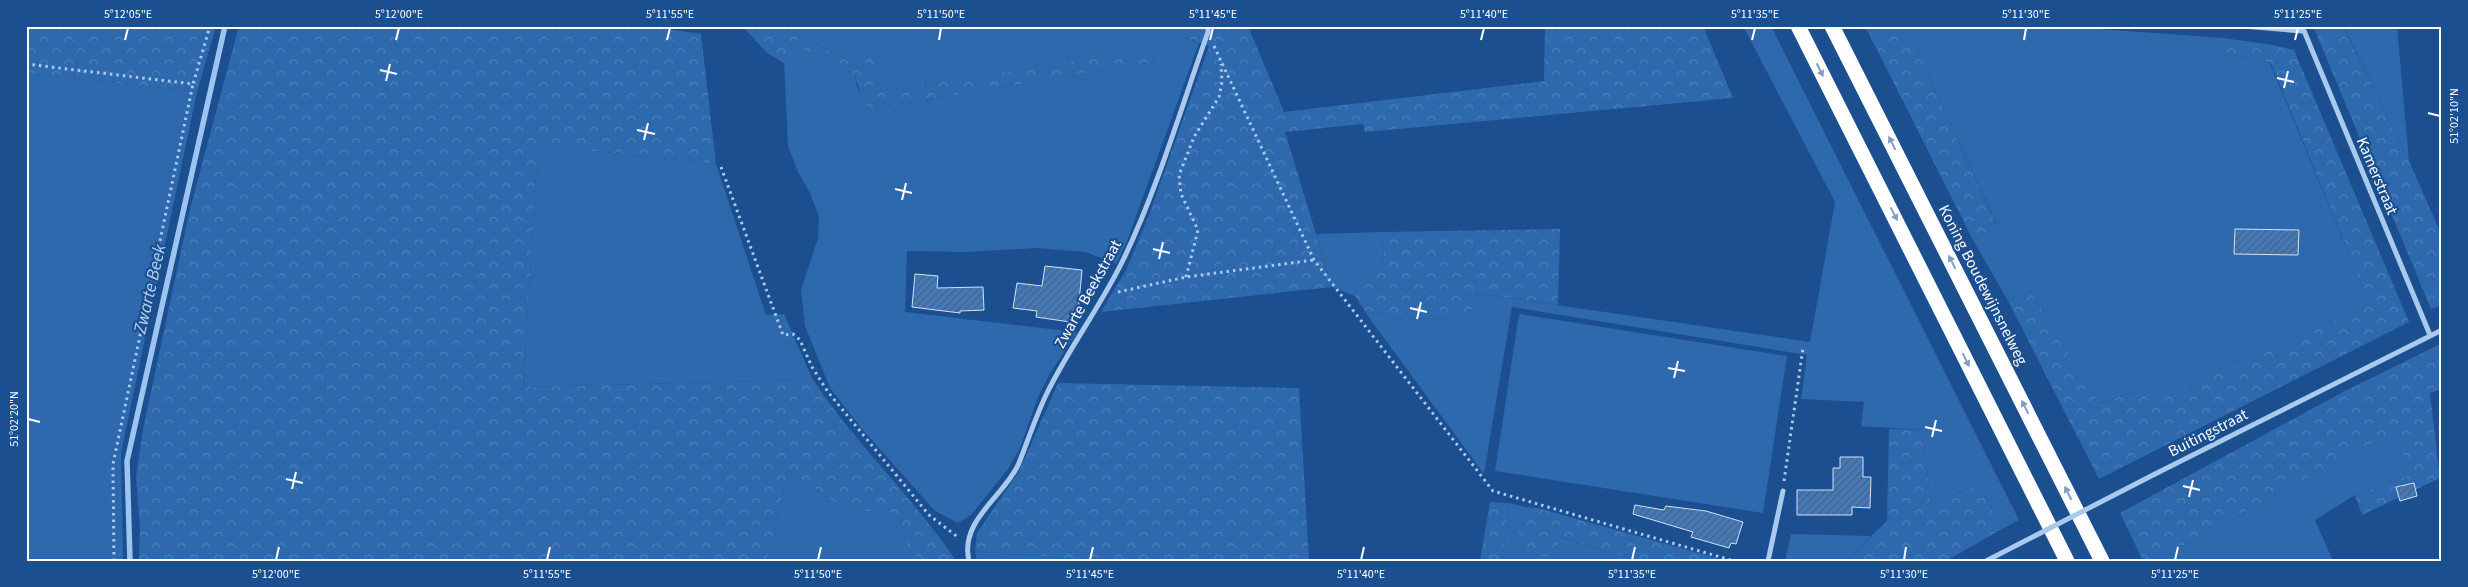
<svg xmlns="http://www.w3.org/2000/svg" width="2468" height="587" font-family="'Source Sans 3',sans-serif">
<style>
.grass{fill:#2e69ad}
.forest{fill:url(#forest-crowns)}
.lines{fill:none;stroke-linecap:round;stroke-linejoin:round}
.stream{stroke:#9cc4f0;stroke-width:5.5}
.building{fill:url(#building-hatch);stroke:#cfe3fa}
.path{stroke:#a9c9ee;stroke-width:3;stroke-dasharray:2.5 4;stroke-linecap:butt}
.minor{stroke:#a9c9ee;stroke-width:5}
.motorway{stroke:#fff;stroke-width:15}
.minor-bridge{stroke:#a9c9ee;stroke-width:5}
.oneway{fill:#829ec1}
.ticks{fill:none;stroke:#fff;stroke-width:2}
.labels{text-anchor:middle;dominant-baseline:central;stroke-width:4.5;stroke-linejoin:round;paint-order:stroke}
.street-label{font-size:16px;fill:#fff;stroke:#1b4f8f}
.water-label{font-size:18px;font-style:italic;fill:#b5d3f5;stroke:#1b4f8f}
.neatline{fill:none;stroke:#fff;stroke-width:2}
.ticks-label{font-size:12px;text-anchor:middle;fill:#fff}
</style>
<defs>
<pattern id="forest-crowns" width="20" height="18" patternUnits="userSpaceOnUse" patternTransform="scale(1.25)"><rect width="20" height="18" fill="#2e69ad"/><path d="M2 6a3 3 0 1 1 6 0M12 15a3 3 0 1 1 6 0" fill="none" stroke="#4d80b9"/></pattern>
<pattern id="building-hatch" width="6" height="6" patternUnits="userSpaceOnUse" patternTransform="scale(1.25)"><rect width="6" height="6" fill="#4478b7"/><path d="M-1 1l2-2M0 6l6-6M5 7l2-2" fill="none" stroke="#486282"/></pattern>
</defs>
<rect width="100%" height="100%" fill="#1b4f8f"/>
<g class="grass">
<path d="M779 26H1169L1171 33 1199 43 1127 241 1116 264 1086 252 1036 248 967 252 907 251 905 312 1077 332 1049 375 1038 397 1020 448 1008 469 971 515 958 523 935 511 862 429 830 388 805 326 801 290 818 238 819 216 810 193 798 172 788 146 784 63 791 60 800 46 854 74 857 87 870 109 1154 62 1151 51 877 91V62L869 54 862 68 811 41Z"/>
<path d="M1743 26H1771L2019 520 2002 529 1979 484 1931 505 1922 430 1861 426 1864 402 1801 399 1807 355 1512 307 1484 474 1370 319 1470 318 1475 293 1810 342 1835 202Z"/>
<path d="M1906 26H2058L2223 38 2220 52 2270 63 2370 305 2155 403 2147 387 2098 404 2030 291 2008 301 1973 240 1997 225Z"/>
<path d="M2343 26H2397L2409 161 2344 27Z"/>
<path d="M26 73 197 92 121 453 123 561H26Z"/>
<path d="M538 145 716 164 766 315 784 314 812 378 805 380 523 387Z"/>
<path d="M1383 232 1384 271 1361 274 1355 296 1332 287 1316 234Z"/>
<path d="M1519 314 1787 356 1763 513 1495 471Z"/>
<path d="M2393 431 2412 474 2355 495 2315 520 2333 561H2155Z"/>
<path d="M788 471 851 513 886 509 901 521 906 543 918 561H767Z"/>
<path d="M1509 503 1526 507 1519 520 1559 537 1638 561H1502Z"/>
<path d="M1791 534 1871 536 1846 561H1785Z"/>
<path d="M975 551 1097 561H977Z"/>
</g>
<g class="forest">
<path d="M26 26H216L197 92 26 73Z"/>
<path d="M239 26H645L701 34 716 164 538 145 523 387 805 380 812 378C854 443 913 496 956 561H918L906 543 901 521 886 509 851 513 788 471 767 561H139L140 528 136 477 143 429 190 209Z"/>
<path d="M742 26H779L811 41 862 68 869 54 877 62V91L1151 50 1154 62 870 109 864 103 854 74 800 47 791 60 784 63 767 53Z"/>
<path d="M1169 26H1248L1284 112 1544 81 1545 26H1703L1733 98 1365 132 1363 124 1285 132 1332 287 1101 312 1126 270 1149 215 1209 46 1171 33Z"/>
<path d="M1865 26H1906L1997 226 1973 240Z"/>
<path d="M2313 26H2343L2409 161 2442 236V305L2431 309Z"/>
<path d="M2223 38 2273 45 2294 50 2409 322 2099 479 2008 301 2030 291 2099 404 2147 387 2155 402 2370 305 2271 63 2220 52Z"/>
<path d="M1560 229 1558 305 1475 293 1470 318 1370 319 1355 296 1361 274 1384 271 1383 232Z"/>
<path d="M2442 343V389L2430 393 2440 478 2362 515 2355 495 2412 474 2392 432 2155 561H2143L2120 513 2343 392Z"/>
<path d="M1058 383 1299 388 1309 561H1097L975 551 977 533 1019 471Z"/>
<path d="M1889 429 1922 430 1931 505 1979 484 2002 529 1946 561H1846L1887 521Z"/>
<path d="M1490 502 1509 503 1502 561H1480Z"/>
<path d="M1526 507 1538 508 1716 558 1718 561H1638L1560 537 1554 558 1519 550V520Z"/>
</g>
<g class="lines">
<path class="stream" d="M130 561 127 461 225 26"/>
</g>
<g class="building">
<path d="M2235 229 2299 230 2298 255 2234 254Z"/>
<path d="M1045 266 1082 270 1077 323 1036 317 1037 311 1013 308 1017 283 1042 286Z"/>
<path d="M915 274 938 276 937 288 983 287 984 310 960 311V313L912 307Z"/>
<path d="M1840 457H1863V477H1871L1870 508 1852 507V515H1797V490H1833V468H1840Z"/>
<path d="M2414 483 2417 496 2400 501 2396 487Z"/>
<path d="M1635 505 1664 510 1666 506 1706 511 1743 522 1736 544 1731 543 1729 548 1691 537 1693 532 1633 514Z"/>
</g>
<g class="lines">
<g class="path">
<path d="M1214 46 1314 260 1493 491 1734 561"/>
<path d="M26 64 193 84 210 26"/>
<path d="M721 167 783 335 793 334 800 340 812 367 828 392 929 515 959 538"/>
<path d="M1186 277 1198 230 1181 194 1179 175 1194 137 1219 97 1222 82 1221 64"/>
<path d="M1118 292 1186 277 1314 260"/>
<path d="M1784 481 1803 348"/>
<path d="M114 561 113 464 193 84"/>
</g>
<g class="minor">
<path d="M2243 26 2302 31"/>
<path d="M2302 26 2430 335"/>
<path d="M2155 474 2442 330"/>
<path d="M969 561C959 520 1005 496 1019 463 1028 440 1036 416 1047 393 1070 346 1103 303 1125 256 1158 187 1182 105 1208 32V26"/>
<path d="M1768 561 1783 491"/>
</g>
<g class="motorway">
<path d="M1798 26 2067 561"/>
<path d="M1832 26 2102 561"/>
</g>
<path class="minor-bridge" d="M1986 561 2155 474"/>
</g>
<defs><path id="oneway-solid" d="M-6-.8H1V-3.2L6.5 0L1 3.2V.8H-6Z" transform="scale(1.25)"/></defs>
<g class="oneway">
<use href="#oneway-solid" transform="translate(1820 70) rotate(64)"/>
<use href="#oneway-solid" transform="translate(1892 143) rotate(-117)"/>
<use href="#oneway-solid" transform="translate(1894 214) rotate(62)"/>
<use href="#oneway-solid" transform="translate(1952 262) rotate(-117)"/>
<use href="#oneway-solid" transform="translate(1966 360) rotate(64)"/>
<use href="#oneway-solid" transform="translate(2025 407) rotate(-117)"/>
<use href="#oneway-solid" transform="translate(2068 493) rotate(-117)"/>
</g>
<path class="ticks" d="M125 40 128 28M396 40 399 28M667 40 670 28M939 40 941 28M1210 40 1213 28M1481 40 1484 28M1752 40 1755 28M2024 40 2026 28M2295 40 2298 28M380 70 397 74M2277 78 2294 82M386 81 390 64M2284 88 2288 71M2428 113 2440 116M637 130 655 134M644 140 648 123M895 189 912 193M902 200 906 183M1153 249 1170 253M1159 259 1163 242M1410 308 1427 312M1417 319 1421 302M1668 368 1685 371M1674 378 1678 361M28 419 40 422M1925 427 1942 431M1932 437 1936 420M286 479 303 483M2183 486 2200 490M292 489 296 472M2189 497 2193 480M276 560 279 547M547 560 550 547M818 560 821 547M1090 560 1093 547M1361 560 1364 547M1632 560 1635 547M1904 560 1906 547M2175 560 2178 547"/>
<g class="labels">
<g class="street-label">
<text transform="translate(2377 176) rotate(67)">Kamerstraat</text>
<text transform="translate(1983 285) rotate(63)">Koning Boudewijnsnelweg</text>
<text transform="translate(1088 294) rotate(-61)">Zwarte Beekstraat</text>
<text transform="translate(2208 433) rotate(-27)">Buitingstraat</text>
</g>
<g class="water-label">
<text transform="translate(150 289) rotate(-77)">Zwarte Beek</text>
</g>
</g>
<rect width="2468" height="587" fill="none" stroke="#1b4f8f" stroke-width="55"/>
<rect x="28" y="28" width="2412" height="532" class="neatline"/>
<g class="ticks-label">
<text x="128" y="18">5°12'05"E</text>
<text x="399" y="18">5°12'00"E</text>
<text x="670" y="18">5°11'55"E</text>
<text x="941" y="18">5°11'50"E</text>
<text x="1213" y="18">5°11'45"E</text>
<text x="1484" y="18">5°11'40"E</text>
<text x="1755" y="18">5°11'35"E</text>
<text x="2026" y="18">5°11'30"E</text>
<text x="2298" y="18">5°11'25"E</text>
<text transform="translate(2454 116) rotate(-90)" y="4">51°02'10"N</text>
<text transform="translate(14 419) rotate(-90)" y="4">51°02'20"N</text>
<text x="276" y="578">5°12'00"E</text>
<text x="547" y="578">5°11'55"E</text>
<text x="818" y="578">5°11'50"E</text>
<text x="1090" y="578">5°11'45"E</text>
<text x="1361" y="578">5°11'40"E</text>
<text x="1632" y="578">5°11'35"E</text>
<text x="1904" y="578">5°11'30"E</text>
<text x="2175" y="578">5°11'25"E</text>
</g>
</svg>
